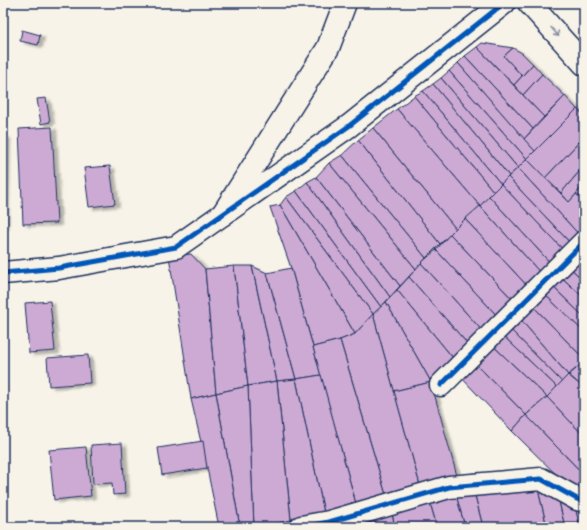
<svg xmlns="http://www.w3.org/2000/svg" width="587" height="530" font-family="'Architects Daughter',sans-serif">
<style>
.building{fill:#cdaad4;stroke:#1b2f5e;filter:url(#shadow)}
.lines{fill:none;stroke-linecap:round;stroke-linejoin:round}
.street-casing{stroke:#1b2f5e;stroke-width:25}
.secondary-casing{stroke:#1b2f5e;stroke-width:25}
.street{stroke:#f7f3e8;stroke-width:22}
.secondary{stroke:#f7f3e8;stroke-width:22}
.cycleway-casing{stroke:#f7f3e8;stroke-width:8}
.cycleway{stroke:#0057b8;stroke-width:5}
.oneway{stroke:#8991a3}
</style>
<defs>
<filter id="shadow"><feDropShadow dx="4.5" dy="2.5" stdDeviation="1" flood-color="#0004"/></filter>
</defs>
<rect width="100%" height="100%" fill="#f7f3e8"/>
<filter id="ink" filterUnits="userSpaceOnUse"><feTurbulence type="fractalNoise" baseFrequency=".025" numOctaves="2"/><feDisplacementMap in="SourceGraphic" scale="8" xChannelSelector="R" yChannelSelector="G"/><feConvolveMatrix kernelMatrix="1 2 1 2 8 2 1 2 1" color-interpolation-filters="sRGB"/></filter>
<g filter="url(#ink)">
<g class="building">
<path d="M22 30 40 35 38 45 20 41Z"/>
<path d="M482 43 513 48 504 56 522 76 514 85 477 47Z"/>
<path d="M477 47 544 117 533 129 465 56Z"/>
<path d="M513 48 522 53 533 64 522 76 504 56Z"/>
<path d="M465 56 533 129 524 139 458 63Z"/>
<path d="M458 63 535 151 527 159 449 71Z"/>
<path d="M533 64 542 74 523 95 514 85Z"/>
<path d="M449 71 527 159 518 168 441 78Z"/>
<path d="M542 74 565 96 544 117 523 95Z"/>
<path d="M441 78 518 168 509 176 433 84Z"/>
<path d="M433 84 509 176 501 184 423 91Z"/>
<path d="M423 91 501 184 494 192 414 96Z"/>
<path d="M414 96 494 192 480 206 397 109Z"/>
<path d="M565 96 577 109 535 151 524 139Z"/>
<path d="M46 98 50 122 41 124 37 99Z"/>
<path d="M397 109 480 206 456 229 373 128Z"/>
<path d="M577 109 584 115V137L545 178 527 159Z"/>
<path d="M52 127 57 223 23 224 19 129Z"/>
<path d="M373 128 456 229 440 244 358 140Z"/>
<path d="M3 136H6L4 227H3Z"/>
<path d="M584 137V166L561 193 545 178Z"/>
<path d="M358 140 440 244 426 258 342 155Z"/>
<path d="M342 155 426 258 416 269 329 163Z"/>
<path d="M527 159 569 202 576 194 584 200V238L583 239 518 168Z"/>
<path d="M329 163 416 269 400 286 316 177Z"/>
<path d="M110 166 115 204 89 207 84 168Z"/>
<path d="M584 166V185L569 202 561 193Z"/>
<path d="M518 168 583 239 574 247 508 177Z"/>
<path d="M316 177 400 286 390 297 307 182Z"/>
<path d="M508 177 574 247 567 254 501 184Z"/>
<path d="M307 182 390 297 381 307 296 191Z"/>
<path d="M501 184 567 254 553 266 489 196Z"/>
<path d="M584 185V200L576 194Z"/>
<path d="M296 191 381 307 373 314 286 197Z"/>
<path d="M489 196 553 266 544 277 480 206Z"/>
<path d="M286 197 373 314 355 334 280 205Z"/>
<path d="M280 205 355 334 340 340 313 347 291 268 270 207Z"/>
<path d="M480 206 544 277 531 290 465 219Z"/>
<path d="M465 219 531 290 517 304 450 234Z"/>
<path d="M450 234 517 304 501 320 436 250Z"/>
<path d="M436 250 501 320 486 335 421 263Z"/>
<path d="M584 252V281L567 265Z"/>
<path d="M191 254 205 269 216 393 191 399 169 256Z"/>
<path d="M421 263 486 335 472 349 409 277Z"/>
<path d="M567 265 584 281V298L558 274Z"/>
<path d="M234 266 248 386 216 393 205 269Z"/>
<path d="M234 266H252L277 381 248 386Z"/>
<path d="M252 266 267 273 296 379 277 381Z"/>
<path d="M291 268 313 347 321 375 296 379 267 273Z"/>
<path d="M558 274 584 298V317L549 283Z"/>
<path d="M409 277 472 349 458 364 397 290Z"/>
<path d="M549 283 584 317V332L540 290Z"/>
<path d="M397 290 458 364 431 382 386 302Z"/>
<path d="M540 290 584 332V359L528 301Z"/>
<path d="M50 301 55 351 29 353 25 303Z"/>
<path d="M528 301 584 359V362L568 375 515 313Z"/>
<path d="M386 302 431 382 394 391 373 314Z"/>
<path d="M515 313 568 375 562 382 505 324Z"/>
<path d="M373 314 420 485 386 495 340 340 355 334Z"/>
<path d="M505 324 562 382 557 387 498 331Z"/>
<path d="M498 331 557 387 547 397 488 341Z"/>
<path d="M340 340 386 495 356 504 313 347Z"/>
<path d="M488 341 547 397 526 415 472 360Z"/>
<path d="M88 355 90 383 49 386 47 358Z"/>
<path d="M472 360 526 415 512 431 458 374Z"/>
<path d="M584 362V388L569 375Z"/>
<path d="M321 375 356 504 324 513 296 379Z"/>
<path d="M568 375 584 388V436L547 397Z"/>
<path d="M296 379 324 513 291 520 277 381Z"/>
<path d="M277 381 291 520 262 527H254L248 386Z"/>
<path d="M431 382 457 476 420 485 394 391Z"/>
<path d="M248 386 254 527H240L216 393Z"/>
<path d="M216 393 240 527H219L207 468 191 399Z"/>
<path d="M547 397 584 436V475L526 415Z"/>
<path d="M526 415 584 475V488L577 495 512 431Z"/>
<path d="M203 441 207 468 162 475 158 448Z"/>
<path d="M122 443 125 494 113 495 112 483 93 484 91 445Z"/>
<path d="M86 447 91 496 54 500 49 450Z"/>
<path d="M537 485 547 527H483L474 492Z"/>
<path d="M537 485 558 497 565 527H547Z"/>
<path d="M474 492 483 527H465L456 495Z"/>
<path d="M456 495 465 527H437L430 503Z"/>
<path d="M558 497 574 502 580 527H565Z"/>
<path d="M574 502 584 506V527H580Z"/>
<path d="M430 503 437 527H395L392 514Z"/>
<path d="M392 514 395 527H376L374 519Z"/>
<path d="M374 519 376 527H364L363 523Z"/>
<path d="M363 523 364 527H346Z"/>
</g>
<g class="lines">
<defs>
<g id="street">
<path d="M223 214 328 48 345 3"/>
<path d="M441 385 584 242"/>
<path d="M301 527 329 522 449 487 541 479 577 499 584 501"/>
</g>
<g id="secondary">
<path d="M529 3 584 64"/>
<path d="M3 273 59 268 176 247 349 126 504 3"/>
</g>
</defs>
<use href="#street" class="street-casing"/>
<use href="#secondary" class="secondary-casing"/>
<use href="#street" class="street"/>
<use href="#secondary" class="secondary"/>
<defs>
<g id="cycleway">
<path d="M3 273 59 268 176 247 349 126 504 3"/>
<path d="M441 385 584 242"/>
<path d="M301 527 329 522 449 487 541 479 577 499 584 501"/>
</g>
</defs>
<use href="#cycleway" class="cycleway-casing"/>
<use href="#cycleway" class="cycleway"/>
</g>
<defs><path id="oneway-shaft" d="M-6 0H5M1.5-3L5.5 0L1.5 3" fill="none" stroke-width="1.6" stroke-linecap="round" stroke-linejoin="round"/></defs>
<use class="oneway" href="#oneway-shaft" transform="translate(555 32) rotate(49)"/>
</g>
<rect width="587" height="530" fill="none" stroke="#f7f3e8" stroke-width="16"/>
<rect x="8" y="8" width="571" height="514" fill="none" stroke="#1b2f5e" stroke-width="1.5" filter="url(#ink)"/>
</svg>
